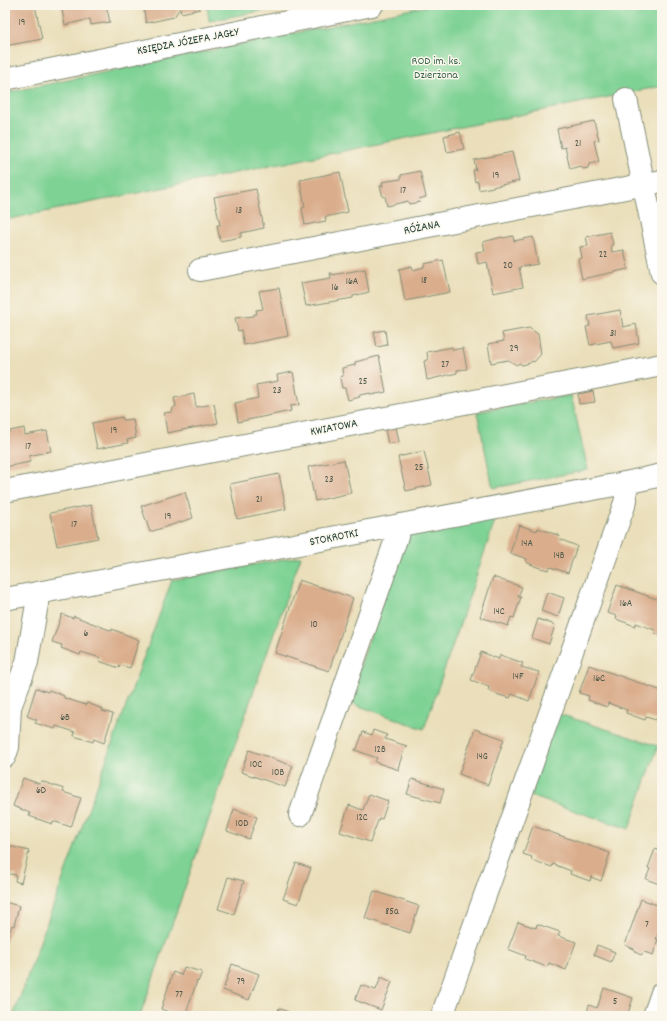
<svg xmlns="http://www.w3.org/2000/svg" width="667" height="1021" font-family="Dekko,sans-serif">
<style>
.green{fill:#7ed294;stroke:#4e8864}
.building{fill:#daae8d}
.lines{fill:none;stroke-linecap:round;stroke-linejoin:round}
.minor-casing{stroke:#848e77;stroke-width:24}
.minor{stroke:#fff;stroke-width:22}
.labels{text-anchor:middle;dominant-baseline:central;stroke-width:3;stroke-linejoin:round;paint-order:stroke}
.number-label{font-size:10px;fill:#4e594a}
.street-label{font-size:12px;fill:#1f3d34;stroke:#fbf7ec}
.park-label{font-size:12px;fill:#37624c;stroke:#fbf7ec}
</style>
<rect width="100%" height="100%" fill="#fbf7ec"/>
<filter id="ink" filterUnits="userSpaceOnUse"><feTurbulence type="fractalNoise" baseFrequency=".025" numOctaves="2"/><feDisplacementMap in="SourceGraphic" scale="8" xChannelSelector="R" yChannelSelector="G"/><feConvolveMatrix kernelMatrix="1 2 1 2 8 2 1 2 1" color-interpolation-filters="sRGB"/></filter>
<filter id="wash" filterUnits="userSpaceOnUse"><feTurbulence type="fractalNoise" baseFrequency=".012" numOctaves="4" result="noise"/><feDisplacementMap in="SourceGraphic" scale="16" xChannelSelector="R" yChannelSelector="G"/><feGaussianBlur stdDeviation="0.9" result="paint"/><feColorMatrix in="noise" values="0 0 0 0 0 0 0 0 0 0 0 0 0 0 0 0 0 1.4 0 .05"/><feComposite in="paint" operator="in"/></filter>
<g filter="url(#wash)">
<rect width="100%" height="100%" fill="#eadfba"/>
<g class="green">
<path d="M207 5H291L209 21Z"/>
<path d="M432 5H662V86L5 220V93Z"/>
<path d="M571 395 588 470 493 488 477 412Z"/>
<path d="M496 518 424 729 348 702 405 533Z"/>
<path d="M301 556 140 1016H13L172 580Z"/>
<path d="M556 713 658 746 629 829 530 796Z"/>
</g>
<g id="blocks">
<g class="building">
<path d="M18 5H35L42 39 5 46V8Z"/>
<path d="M61 5H106L110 22 91 25 90 19 65 25Z"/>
<path d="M143 5H199L200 9 181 13 180 8 174 17 146 23Z"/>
<path d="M594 121 599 140 594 141 599 162 589 164 588 168 583 169 580 166 570 169 565 147 561 148 557 129Z"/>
<path d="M460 132 464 149 447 152 444 136Z"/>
<path d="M512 152 519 181 479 190 478 181 475 182 473 170H476L474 160Z"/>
<path d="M420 171 426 197 419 199 420 202 409 204 408 201 387 206 385 196 383 197 380 186H383L382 182 401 179V175Z"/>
<path d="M340 172 348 212 325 217 326 221 305 225 302 208 305 207 300 180Z"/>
<path d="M256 189 264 228 241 233V237L220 241 217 225H220L214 197Z"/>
<path d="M610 232 613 244 611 245 612 252 624 250 628 269 582 279 578 259 582 258 580 247 588 246 586 237Z"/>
<path d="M513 236 514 241 533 237 538 264 519 267 523 287 493 293 487 262 478 264 476 252 485 251 483 242 502 237 503 238Z"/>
<path d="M443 260 450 292 405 301 399 269 412 266 413 270 424 267V264Z"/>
<path d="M365 269 369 292 353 296V298L306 306 301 283 331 278 330 273H332V275Z"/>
<path d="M279 288 288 336 244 345 241 330 238 331 235 318 254 316V314H257L256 310 263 309 259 291Z"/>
<path d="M620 310 623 327 636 324 639 343 613 348 611 341 590 345 586 327 590 326 588 316Z"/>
<path d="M529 328 538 334 541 354 534 362 532 361 530 363 522 365 519 363 517 365 508 360 491 363 488 344 504 341 502 333Z"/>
<path d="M385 330 387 345 377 347 374 332Z"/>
<path d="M452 347 453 350 463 348 467 369 457 370V373L427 380 424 361 428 360 427 352Z"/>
<path d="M379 356 386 392 371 395V393L359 395 360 397 348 400 345 388H342L340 377 343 376 342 368 355 365V362Z"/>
<path d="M293 372 299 405 290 406 291 411 238 422 235 403 258 398 256 385 278 381 277 375Z"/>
<path d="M593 391 595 402 579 404 578 394Z"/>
<path d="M194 394 196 407 214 404 218 423 167 433 164 413 172 412 173 408 176 406 174 398Z"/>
<path d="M122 417 123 420 133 419 136 438 127 440 128 443 97 449 92 423Z"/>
<path d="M396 427 399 442 388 444 385 429Z"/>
<path d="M24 428 25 435 47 431 51 451 29 456 30 462 5 467V443L7 442 5 432Z"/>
<path d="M424 451 432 485 406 491 398 457Z"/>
<path d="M344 460 351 493 315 501 308 467Z"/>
<path d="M279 474 286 509 237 519 230 484Z"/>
<path d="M185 492 193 518 150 532 141 506Z"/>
<path d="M91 505 98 538 57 546 50 513Z"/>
<path d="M519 525 537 531 538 528 560 536 559 539 577 546 568 573 550 567 548 570 537 567 526 562 527 559 510 553Z"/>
<path d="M493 577 522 587 518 597H521L514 618 511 617 508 626 480 617Z"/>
<path d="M299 580 353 598 329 671 275 653Z"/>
<path d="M617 585 662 601V636L654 633 655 630 636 623 635 626 616 619 617 616 607 613Z"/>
<path d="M547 592 564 598 558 617 541 611Z"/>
<path d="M62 614 73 618 74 616 112 631V629L139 640 130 668 120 665 119 668 99 661 101 658 81 652 80 655 61 648 62 645 52 642Z"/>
<path d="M538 619 555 625 549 644 532 638Z"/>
<path d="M481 652 499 659 500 655 523 663 521 667 539 672 529 701 512 694 510 698 499 695 488 690 489 687 471 680Z"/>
<path d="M589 665 662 691V702L656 720 646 717 645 720 626 713 627 710 608 703 607 707 588 700 589 696 579 693Z"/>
<path d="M36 688 48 692 49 690 64 696V698L86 705 87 703 103 709 102 711 113 714 104 743 94 739 93 742 74 736 75 732 56 726 55 729 35 723 37 720 27 716Z"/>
<path d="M475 729 504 739 488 785 459 774Z"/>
<path d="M373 730 387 735 385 739 407 746V748L405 747 398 768 400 769 399 770 375 762 377 758 355 750V749H357L363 732 372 735Z"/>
<path d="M249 750 293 766 285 787 241 772Z"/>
<path d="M23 778 40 784 41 781 64 789 63 792 81 798 71 827 53 821 52 824 29 816 30 813 13 806Z"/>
<path d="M412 779 444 789 440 803 407 794Z"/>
<path d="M369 794 388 801 382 819 379 818 370 842 340 832 349 805 363 810Z"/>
<path d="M234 809 257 817 249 839 227 831Z"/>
<path d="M533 826 610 853 601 881 591 877 590 881 570 874 571 871 553 864 552 867 531 860 532 857 523 854Z"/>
<path d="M662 838V885L646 879 650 869 648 868 655 849 658 850Z"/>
<path d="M5 845 29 851 21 883 15 881 16 875 5 873Z"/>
<path d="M296 863 311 868 298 904 283 899Z"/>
<path d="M228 877 244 881 234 914 218 909Z"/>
<path d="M374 891 419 906 410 933 365 918Z"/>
<path d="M641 899 662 907V928L659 935 658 934 656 939H658L653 955 644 952 641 955 635 952 634 949 625 945Z"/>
<path d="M5 902 19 906 14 926 12 925 5 944Z"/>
<path d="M518 922 536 928 537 924 560 932 558 936 576 942 566 970 549 963 547 967 525 959 526 956 508 949Z"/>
<path d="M597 945 615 952 611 962 594 955Z"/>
<path d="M232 964 259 974 249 1000 223 990Z"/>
<path d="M184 967 202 972 198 982 197 981 185 1016 176 1015V1016H167L169 1012 161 1009 173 972 181 975Z"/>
<path d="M381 977 392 982 381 1010 355 1000 361 985 376 990Z"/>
<path d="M604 988 633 998 627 1016H586L589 1005 597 1008Z"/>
<path d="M279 1008 298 1016H276Z"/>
</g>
</g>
</g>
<g filter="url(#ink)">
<use href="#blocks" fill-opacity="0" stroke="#848e77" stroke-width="1"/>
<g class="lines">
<defs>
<g id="minor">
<path d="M5 79 372 5"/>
<path d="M626 99 662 273"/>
<path d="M200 270 662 181"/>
<path d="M5 491 662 365"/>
<path d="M5 599 625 483 662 475"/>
<path d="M5 756 8 747 10 707 27 662 37 604 38 593"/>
<path d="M300 815 401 525"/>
<path d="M442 1016 626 500 625 483"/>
<path d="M654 1016 662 993"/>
</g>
</defs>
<use href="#minor" class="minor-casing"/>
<use href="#minor" class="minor"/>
</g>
</g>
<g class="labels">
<g class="number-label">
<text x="22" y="23">19</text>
<text x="578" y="144">21</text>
<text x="496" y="176">19</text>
<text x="403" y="191">17</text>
<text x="239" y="211">13</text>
<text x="603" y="255">22</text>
<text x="508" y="266">20</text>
<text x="424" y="281">18</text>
<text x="352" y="282">16A</text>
<text x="335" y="288">16</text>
<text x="613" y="334">31</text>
<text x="514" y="349">29</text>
<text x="445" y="365">27</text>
<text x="363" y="382">25</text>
<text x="277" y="391">23</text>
<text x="114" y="431">19</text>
<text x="28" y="447">17</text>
<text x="419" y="468">25</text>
<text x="329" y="480">23</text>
<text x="259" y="500">21</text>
<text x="168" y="517">19</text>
<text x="74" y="525">17</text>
<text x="527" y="544">14A</text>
<text x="559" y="556">14B</text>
<text x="626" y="604">16A</text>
<text x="499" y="612">14C</text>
<text x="314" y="625">10</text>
<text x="86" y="634">6</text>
<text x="518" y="677">14F</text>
<text x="599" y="679">16C</text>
<text x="65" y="718">6B</text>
<text x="380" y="750">12B</text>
<text x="482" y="757">14G</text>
<text x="256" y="765">10C</text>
<text x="278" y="773">10B</text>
<text x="41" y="791">6D</text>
<text x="362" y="818">12C</text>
<text x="242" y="824">10D</text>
<text x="392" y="912">85a</text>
<text x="647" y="925">7</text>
<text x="241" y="982">79</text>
<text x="179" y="995">77</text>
<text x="615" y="1002">5</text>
</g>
<g class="street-label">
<text transform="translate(188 42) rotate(-11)">KSIĘDZA JÓZEFA JAGŁY</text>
<text transform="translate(422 228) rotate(-11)">RÓŻANA</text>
<text transform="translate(334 428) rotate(-11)">KWIATOWA</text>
<text transform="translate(334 538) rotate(-11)">STOKROTKI</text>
</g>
<g class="park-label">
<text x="436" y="61">ROD im. ks.<tspan x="436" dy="14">Dzierżona</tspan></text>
</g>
</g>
<rect width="667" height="1021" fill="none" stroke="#fbf7ec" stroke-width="20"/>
</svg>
